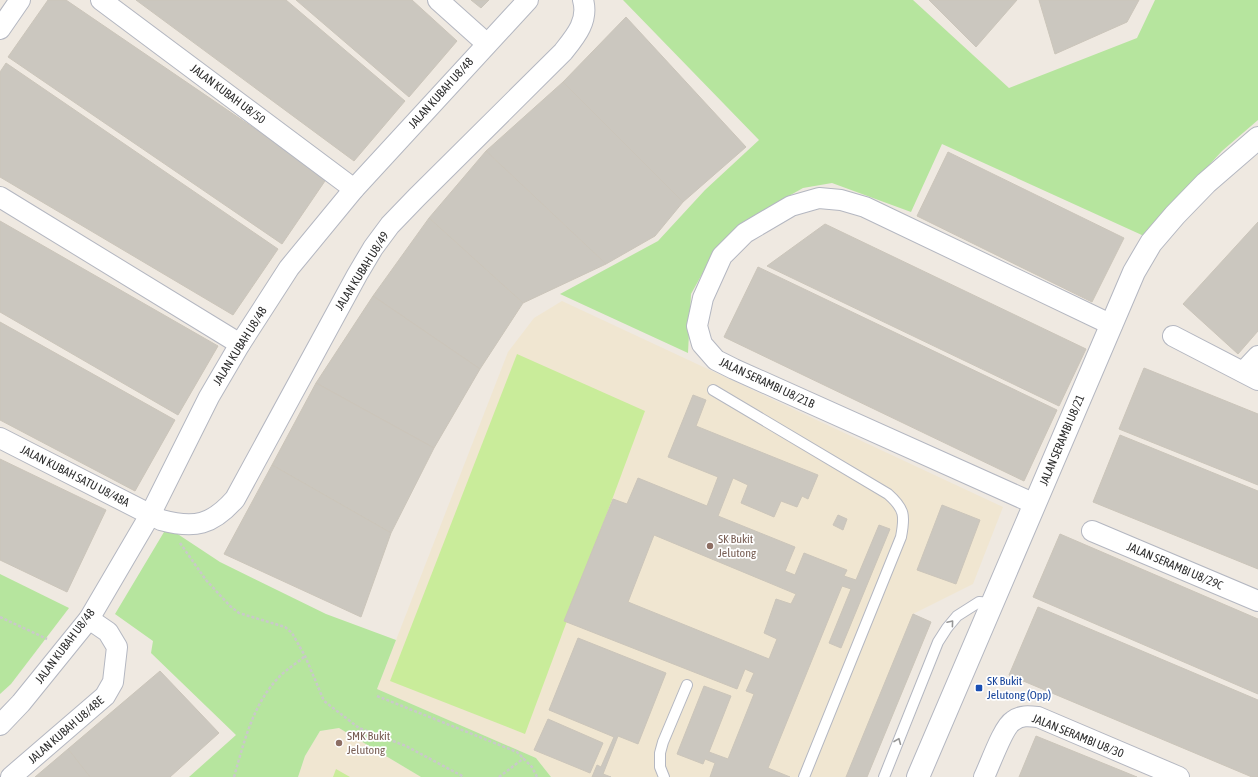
<svg xmlns="http://www.w3.org/2000/svg" width="1258" height="777" font-family="'Asap Condensed',sans-serif">
<style>
.education{fill:#f0e6d1}
.green{fill:#b6e59e}
.pitch{fill:#c9ec9a}
.building{fill:#cbc7bf;stroke:#cbc5ba;fill-rule:evenodd}
.lines{fill:none;stroke-linecap:round;stroke-linejoin:round}
.lane-casing{stroke:#b4b7c1;stroke-width:12}
.street-casing{stroke:#b4b7c1;stroke-width:22}
.secondary-casing{stroke:#b4b7c1;stroke-width:24}
.path{stroke:#c9c9c9;stroke-width:2.5;stroke-dasharray:3 2;stroke-linecap:butt}
.lane{stroke:#fff;stroke-width:10}
.street{stroke:#fff;stroke-width:20}
.secondary{stroke:#fff;stroke-width:22}
.oneway{stroke:#969696}
.education-dot{fill:#8d6e63;stroke:#fff;stroke-width:1.5}
.transit-dot{fill:#1a4fb4;stroke:#fff;stroke-width:1.5}
.labels{text-anchor:middle;dominant-baseline:central;stroke-width:3.5;stroke-linejoin:round;paint-order:stroke}
.street-label{font-size:12px;fill:#2e2e2e;stroke:#fff}
.education-label{font-size:12px;fill:#785e54;stroke:#fff;text-anchor:start}
.transit-label{font-size:12px;fill:#164399;stroke:#fff;text-anchor:start}
</style>
<rect width="100%" height="100%" fill="#efe9e1"/>
<g class="education">
<path d="M562 301 1003 507 973 584 913 614 848 777H551L536 758 377 689 508 352 534 318Z"/>
<path d="M339 728 421 777H298L305 756 320 731Z"/>
</g>
<g class="green">
<path d="M623 0H913L1009 88 1137 38 1155 0H1258V120L1222 151 1144 236 942 144 911 212 832 183 803 188 755 215 716 249 691 294 688 353 560 294 658 241 705 190 759 140Z"/>
<path d="M167 527 220 562 326 614 396 640 377 689 536 758 551 777H421L339 728 320 731 305 756 298 777H189L236 735 151 653 153 641 115 614Z"/>
<path d="M0 574 69 608 11 684 0 694Z"/>
</g>
<g class="pitch">
<path d="M517 354 645 411 525 734 390 681Z"/>
<path d="M336 769 350 777H333Z"/>
</g>
<g class="building">
<path d="M48 0H66L327 178 282 244 8 57Z"/>
<path d="M136 0H286L405 101 354 161Z"/>
<path d="M296 0H412L457 41 409 97Z"/>
<path d="M471 0H489L481 8Z"/>
<path d="M929 0H1017L976 47Z"/>
<path d="M1039 0H1139L1127 22 1055 54Z"/>
<path d="M626 17 746 147 683 202 563 82Z"/>
<path d="M6 63 278 249 233 315 0 177V72Z"/>
<path d="M563 82 683 202 655 236 606 264 486 151Z"/>
<path d="M486 151 606 264 523 303 429 218Z"/>
<path d="M948 152 1124 238 1092 302 917 216Z"/>
<path d="M429 218 523 303 480 369 373 296Z"/>
<path d="M0 221 218 346 178 415 0 312Z"/>
<path d="M1258 222V331L1238 354 1183 304Z"/>
<path d="M825 224 1086 349 1059 406 767 266Z"/>
<path d="M758 267 1057 410 1024 481 724 337Z"/>
<path d="M373 296 480 369 434 448 316 383Z"/>
<path d="M0 322 175 420 135 491 0 420Z"/>
<path d="M1144 368 1258 414V485L1119 429Z"/>
<path d="M316 383 434 448 391 533 272 465Z"/>
<path d="M693 395 706 400 696 426 818 475 808 499 802 496 797 507 781 501 774 517 741 503 748 485 733 478 718 516 795 547 785 571 795 575 804 553 847 570 844 576 856 580 879 525 890 529 841 648 829 643 851 589 842 586 768 768 790 777H710L715 763 705 759 703 764 677 754 704 686 731 696 709 752 728 759 754 694 746 691 754 673 745 669 737 689 564 621 613 499 627 504 638 478 707 506 718 477 668 457ZM654 535 796 594 791 604 776 599 764 633 777 639 769 659 628 602Z"/>
<path d="M1120 435 1258 491V569L1093 502Z"/>
<path d="M0 459 106 510 67 592 0 560Z"/>
<path d="M272 465 391 533 361 617 224 554Z"/>
<path d="M942 505 980 520 956 584 917 570Z"/>
<path d="M838 515 847 519 843 530 833 525Z"/>
<path d="M1060 534 1258 619V694L1033 597Z"/>
<path d="M1038 607 1258 700V777H1252L1009 675Z"/>
<path d="M913 614 931 622 867 777H846Z"/>
<path d="M578 638 666 673 638 744 618 736 603 774 611 777H592L597 765 601 767 614 737 549 710Z"/>
<path d="M160 671 219 733 170 777H90L68 749Z"/>
<path d="M548 719 603 743 590 773 534 750Z"/>
<path d="M1036 736 1137 777H1019Z"/>
<path d="M68 749 90 777H35Z"/>
</g>
<g class="lines">
<defs>
<g id="lane">
<path d="M713 390 888 494C905 509 905 516 901 537L804 777"/>
<path d="M664 777 660 767V753L663 742 687 685"/>
<path d="M884 777 938 642 947 628 957 616 979 602 993 603"/>
</g>
<g id="street">
<path d="M101 0 354 189"/>
<path d="M438 0 486 43"/>
<path d="M0 29 20 0"/>
<path d="M0 197 240 344"/>
<path d="M1173 336 1258 380"/>
<path d="M1243 372 1258 356"/>
<path d="M0 438 161 520C195 529 212 525 235 499L357 275 373 248 390 225 417 197 563 52C575 37 589 21 583 0"/>
<path d="M1035 504 734 369 716 360 702 344 697 326 703 298 722 256 745 233 791 206 819 198 841 200 865 207 1112 325"/>
<path d="M1092 531 1258 601"/>
<path d="M0 725 21 703 89 619 150 515 209 397 240 344 289 268 354 189 528 0"/>
<path d="M11 777 105 696 113 682 117 647 108 632 89 619"/>
<path d="M984 777C990 765 1003 727 1013 721 1021 715 1029 716 1038 717L1179 777"/>
</g>
<path id="secondary" d="M918 777 1134 272 1151 243 1175 215 1206 183 1258 138"/>
</defs>
<use href="#lane" class="lane-casing"/>
<use href="#street" class="street-casing"/>
<use href="#secondary" class="secondary-casing"/>
<g class="path">
<path d="M180 543 206 580 230 606 239 613 285 627 292 633 305 656 324 701 359 728 406 746 464 777"/>
<path d="M0 617 47 639"/>
<path d="M377 696 517 752 532 767 537 777"/>
<path d="M234 777C244 742 253 704 279 677 287 669 297 663 305 656"/>
<path d="M499 777 524 758"/>
</g>
<use href="#lane" class="lane"/>
<use href="#street" class="street"/>
<use href="#secondary" class="secondary"/>
</g>
<defs><path id="oneway-chevron" d="M-2-3.5L2.5 0L-2 3.5" fill="none" stroke-width="1.6" stroke-linecap="round" stroke-linejoin="round"/></defs>
<g class="oneway">
<use href="#oneway-chevron" transform="translate(951 623) rotate(-50)"/>
<use href="#oneway-chevron" transform="translate(898 741) rotate(-68)"/>
</g>
<g class="education-dot">
<circle cx="710" cy="546" r="4"/>
<circle cx="339" cy="743" r="4"/>
</g>
<rect class="transit-dot" x="975" y="684" width="8" height="8" rx="2"/>
<g class="labels">
<g class="street-label">
<text transform="translate(441 93) rotate(-48)">JALAN KUBAH U8/48</text>
<text transform="translate(228 94) rotate(37)">JALAN KUBAH U8/50</text>
<text transform="translate(362 271) rotate(-58)">JALAN KUBAH U8/49</text>
<text transform="translate(240 346) rotate(-58)">JALAN KUBAH U8/48</text>
<text transform="translate(767 383) rotate(25)">JALAN SERAMBI U8/21B</text>
<text transform="translate(1062 440) rotate(-67)">JALAN SERAMBI U8/21</text>
<text transform="translate(75 476) rotate(27)">JALAN KUBAH SATU U8/48A</text>
<text transform="translate(1175 566) rotate(23)">JALAN SERAMBI U8/29C</text>
<text transform="translate(65 646) rotate(-53)">JALAN KUBAH U8/48</text>
<text transform="translate(66 730) rotate(-41)">JALAN KUBAH U8/48E</text>
<text transform="translate(1078 736) rotate(22)">JALAN SERAMBI U8/30</text>
</g>
<g class="education-label">
<text x="718" y="539">SK Bukit<tspan x="718" dy="14">Jelutong</tspan></text>
<text x="347" y="736">SMK Bukit<tspan x="347" dy="14">Jelutong</tspan></text>
</g>
<g class="transit-label">
<text x="987" y="681">SK Bukit<tspan x="987" dy="14">Jelutong (Opp)</tspan></text>
</g>
</g>
</svg>
